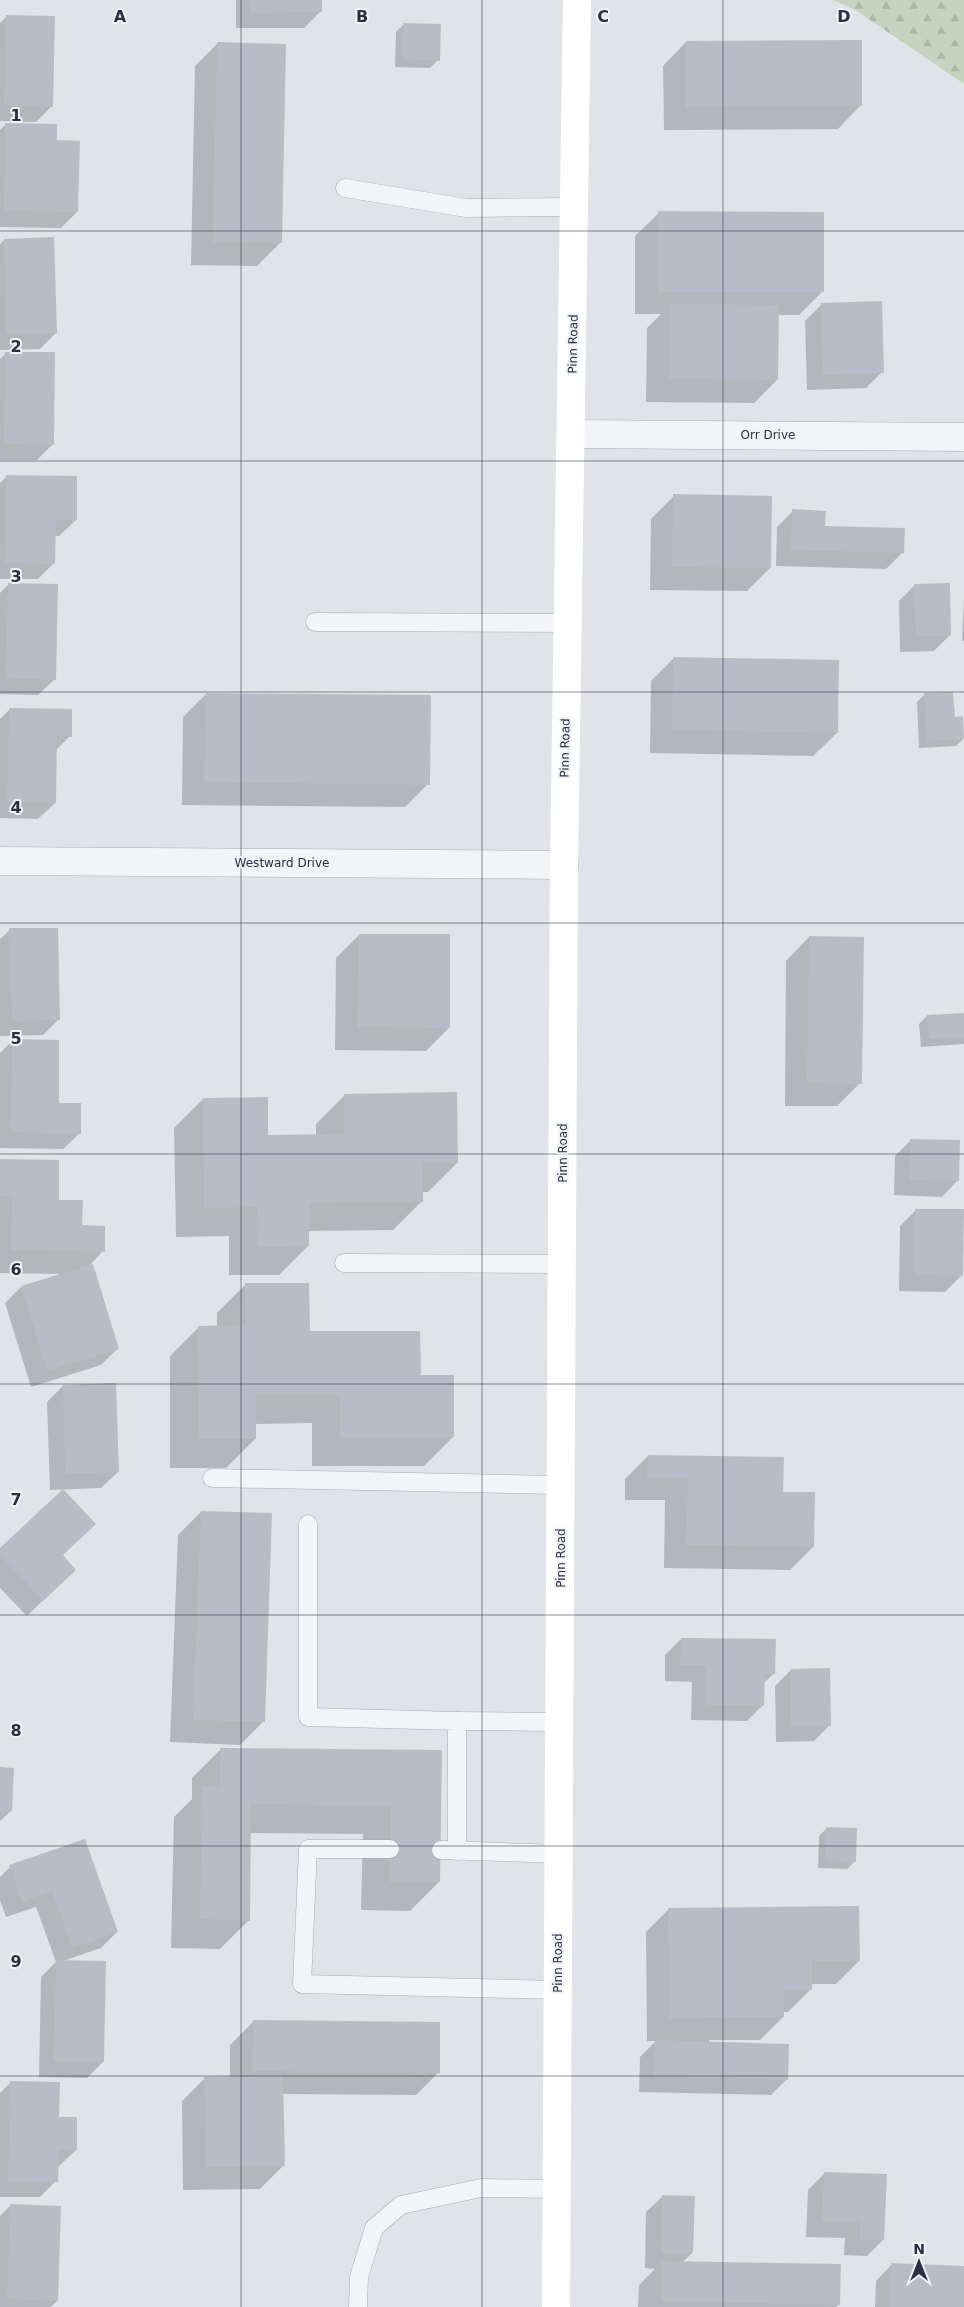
<svg xmlns="http://www.w3.org/2000/svg" width="964" height="2307" font-family="'DejaVu Sans',sans-serif">
<style>
.forest{fill:url(#forest-firs)}
.shadow{fill:#0003}
.building{fill:#b7bdc6}
.lines{fill:none;stroke-linecap:round;stroke-linejoin:round}
.lane-casing{stroke:#a5abb3;stroke-width:19}
.street-casing{stroke:#a5abb3;stroke-width:29}
.lane{stroke:#f3f4f7;stroke-width:18}
.street{stroke:#f3f4f7;stroke-width:28}
.secondary{stroke:#fff;stroke-width:28}
.grid{fill:none;stroke:#293141;stroke-width:1;stroke-opacity:0.55}
.labels{text-anchor:middle;dominant-baseline:central;stroke-width:4;stroke-linejoin:round;paint-order:stroke}
.street-label{font-size:12px;fill:#293141;stroke:#f0f2f7}
.grid-label{font-size:16px;text-anchor:middle;font-weight:bold;fill:#293141;stroke:#f0f2f7;stroke-width:4;stroke-linejoin:round;paint-order:stroke}
</style>
<defs>
<pattern id="forest-firs" width="22" height="20" patternUnits="userSpaceOnUse" patternTransform="scale(1.25)"><rect width="22" height="20" fill="#c6d3c1"/><path d="M5 1l3.5 6h-7zM16 11l3.5 6h-7z" fill="#aab6a7"/></pattern>
</defs>
<rect width="100%" height="100%" fill="#e0e4e9"/>
<path class="forest" d="M833 0H964V84L854 9Z"/>
<g class="shadow">
<path d="M236 0H320L321 11 304 28H236Z"/>
<path d="M7 16 52 106 36 122 0 121V23Z"/>
<path d="M404 24 438 60 430 68 395 67 396 32Z"/>
<path d="M686 42 861 105 838 129 664 130 663 66Z"/>
<path d="M218 43 280 243 257 266 191 265 195 66Z"/>
<path d="M6 124 77 212 61 228 0 227V130Z"/>
<path d="M659 213 822 292 799 315H778L777 380 754 403 646 402 647 328 661 314H635V236Z"/>
<path d="M4 240 56 333 40 349 0 350V244Z"/>
<path d="M821 305 882 372 866 388 807 390 805 321Z"/>
<path d="M6 353 53 444 37 460H0V359Z"/>
<path d="M7 476 76 520 59 536H54V563L38 579H0V483Z"/>
<path d="M674 496 770 568 747 591 650 590 651 519Z"/>
<path d="M793 511 824 527 902 553 886 569 776 566 777 527Z"/>
<path d="M9 584 55 679 38 695 0 694V593Z"/>
<path d="M915 585 950 635 934 651 900 652 899 601Z"/>
<path d="M964 599V641H962Z"/>
<path d="M674 658 837 733 813 756 650 753 651 681Z"/>
<path d="M206 694 428 784 405 807 182 805 183 717Z"/>
<path d="M925 694 953 718 964 738 956 746 919 748 917 702Z"/>
<path d="M10 709 70 736 55 751V803L38 819 0 818V719Z"/>
<path d="M10 930 59 1019 43 1035 0 1036V939Z"/>
<path d="M359 935 449 1028 426 1051 335 1050 336 958Z"/>
<path d="M809 937 860 1083 837 1106H785L786 961Z"/>
<path d="M964 1014V1044L921 1047 919 1024 927 1016Z"/>
<path d="M13 1040 80 1133 63 1149 0 1148V1053Z"/>
<path d="M345 1095 457 1163 428 1192H422V1201L393 1230 308 1231V1246L279 1275H229V1236L176 1237 174 1128 203 1099 267 1136H316V1124Z"/>
<path d="M911 1140 958 1180 942 1197 894 1195 895 1156Z"/>
<path d="M0 1160 57 1201 103 1251 88 1267 117 1349 101 1365 31 1387 5 1303 21 1287 63 1274 0 1273Z"/>
<path d="M916 1210 961 1276 945 1292 899 1291 900 1226Z"/>
<path d="M246 1284 309 1332 420 1376 453 1437 424 1466H312V1423L255 1424V1439L226 1468H170V1356L199 1327H217V1313Z"/>
<path d="M63 1386 118 1472 101 1488 50 1490 47 1402Z"/>
<path d="M648 1456 782 1493 813 1547 790 1570 664 1568 665 1500H625V1479Z"/>
<path d="M201 1512 263 1722 240 1745 170 1742 178 1535Z"/>
<path d="M0 1550 59 1585 27 1616 0 1588Z"/>
<path d="M681 1639 774 1673 763 1684V1705L747 1721 691 1720 692 1682 665 1681V1655Z"/>
<path d="M791 1670 830 1725 814 1741 776 1742 775 1686Z"/>
<path d="M221 1749 441 1751 439 1882 410 1911 361 1910 363 1834 250 1833 249 1920 220 1949 171 1948 174 1817 192 1799V1778Z"/>
<path d="M0 1768 11 1811 0 1821Z"/>
<path d="M827 1828 855 1861 847 1869 818 1868 819 1836Z"/>
<path d="M85 1841 117 1932 101 1948 63 1961 103 2062 87 2078 39 2077 41 1977 56 1962 36 1907 6 1917 0 1900V1877L10 1867Z"/>
<path d="M669 1909 859 1961 836 1984H811V1989L788 2012H783V2017L760 2040H709V2042L787 2079 771 2095 639 2092 640 2057 656 2041H647L646 1932Z"/>
<path d="M253 2022 439 2072 416 2095 282 2094 284 2165 260 2189 183 2190 182 2101 205 2078 230 2077V2045Z"/>
<path d="M11 2082 58 2118 76 2150 59 2166H57L56 2181 40 2197H0V2093Z"/>
<path d="M824 2174 883 2240 867 2256 844 2255 845 2238 806 2237 808 2190Z"/>
<path d="M663 2196 692 2253 683 2262 839 2304 836 2307H638L639 2285 655 2269 645 2268 646 2212Z"/>
<path d="M11 2205 57 2301 51 2307H0V2216Z"/>
<path d="M892 2264 964 2267V2307H875L876 2281Z"/>
</g>
<g class="building">
<path d="M251 0H322V12L251 13Z"/>
<path d="M6 15 55 16 53 107 4 105Z"/>
<path d="M403 23 441 24 440 61 402 59Z"/>
<path d="M862 40V106L686 107V41Z"/>
<path d="M217 42 286 44 282 243 213 242Z"/>
<path d="M5 123 57 124V140L80 141 78 212 4 211Z"/>
<path d="M658 211 824 212V292H658Z"/>
<path d="M54 237 57 333 6 334 4 239Z"/>
<path d="M882 301 884 373 823 375 821 303Z"/>
<path d="M669 304 779 305 778 380 669 379Z"/>
<path d="M5 352H55L54 445 4 444Z"/>
<path d="M6 475 77 476V520H56L55 564 5 563Z"/>
<path d="M673 494 772 496 771 568 672 567Z"/>
<path d="M792 509 826 511 825 526 905 528 904 553 791 550Z"/>
<path d="M8 583 58 584 56 680 6 678Z"/>
<path d="M950 583 951 636H916L914 584Z"/>
<path d="M673 657 839 660 838 733 672 730Z"/>
<path d="M953 692 955 717 963 716 964 739 927 741 924 693Z"/>
<path d="M206 693 431 695 430 785 204 782Z"/>
<path d="M9 708 72 709V737L57 736 56 803 7 802Z"/>
<path d="M9 928H58L60 1020 12 1021Z"/>
<path d="M359 934H450V1028L358 1027Z"/>
<path d="M809 936 864 937 862 1084 807 1083Z"/>
<path d="M964 1013V1037L929 1039 927 1015Z"/>
<path d="M12 1039 59 1040V1103H81V1134L11 1132Z"/>
<path d="M457 1092 458 1163H423V1202L309 1203V1246L258 1247 257 1207 204 1208 203 1098 268 1097V1135L344 1134V1094Z"/>
<path d="M910 1139 960 1140 959 1181 909 1180Z"/>
<path d="M0 1159 59 1160V1200H83L82 1225 105 1226V1252L11 1250 12 1196H0Z"/>
<path d="M915 1209H964L963 1276 915 1275Z"/>
<path d="M93 1264 119 1349 47 1371 21 1286Z"/>
<path d="M245 1283H309L310 1331H420L421 1375H454V1437L340 1438V1395H256V1439H199L198 1326 246 1325Z"/>
<path d="M116 1383 119 1472 65 1474 63 1385Z"/>
<path d="M648 1455 784 1457 783 1492H815L814 1547 686 1545 688 1478 647 1477Z"/>
<path d="M63 1489 96 1524 63 1555 76 1570 43 1601 0 1555V1548Z"/>
<path d="M201 1511 272 1513 265 1722 193 1720Z"/>
<path d="M681 1638 776 1639 775 1674H765L764 1706 707 1705V1666L680 1665Z"/>
<path d="M830 1668 831 1726H791V1669Z"/>
<path d="M220 1748 442 1750 440 1882H390L391 1806 251 1804 250 1921 200 1919 202 1786H220Z"/>
<path d="M0 1767 14 1768 12 1811 0 1810Z"/>
<path d="M826 1827 857 1828 856 1862 825 1860Z"/>
<path d="M85 1839 118 1932 72 1948 52 1891 22 1902 9 1865Z"/>
<path d="M859 1906 860 1961H812V1990H784V2017L669 2018 668 1908Z"/>
<path d="M56 1960 106 1961 104 2062 54 2061Z"/>
<path d="M253 2020 440 2022V2073L252 2071Z"/>
<path d="M655 2040 789 2044 788 2080 654 2076Z"/>
<path d="M283 2075 285 2166 206 2167 204 2077Z"/>
<path d="M10 2081 60 2082 59 2117H77V2150H59L58 2182 8 2181Z"/>
<path d="M824 2172 887 2174 884 2240H860V2222L822 2221Z"/>
<path d="M662 2195 695 2196 693 2253H661Z"/>
<path d="M10 2204 61 2206 58 2301 7 2299Z"/>
<path d="M661 2261 841 2264 840 2305 661 2301Z"/>
<path d="M891 2263 964 2266V2307H890Z"/>
</g>
<g class="lines">
<defs>
<g id="lane">
<path d="M345 188 466 208 575 207"/>
<path d="M315 622 567 623"/>
<path d="M344 1263 562 1264"/>
<path d="M212 1478 561 1485"/>
<path d="M308 1524V1717L457 1721V1851"/>
<path d="M457 1721 559 1722"/>
<path d="M390 1849H308L302 1984 558 1990"/>
<path d="M441 1850 559 1854"/>
<path d="M358 2307 359 2277 374 2228 401 2205 481 2188 557 2189"/>
</g>
<g id="street">
<path d="M572 434 964 437"/>
<path d="M0 861 564 865"/>
</g>
</defs>
<use href="#lane" class="lane-casing"/>
<use href="#street" class="street-casing"/>
<use href="#lane" class="lane"/>
<use href="#street" class="street"/>
<path class="secondary" d="M556 2307 564 865 577 0"/>
</g>
<path class="grid" d="M241 0V2307M482 0V2307M723 0V2307M0 231H964M0 461H964M0 692H964M0 923H964M0 1154H964M0 1384H964M0 1615H964M0 1846H964M0 2076H964"/>
<g class="labels">
<g class="street-label">
<text transform="translate(573 344) rotate(-89)">Pinn Road</text>
<text x="768" y="435">Orr Drive</text>
<text transform="translate(565 748) rotate(-89)">Pinn Road</text>
<text x="282" y="863">Westward Drive</text>
<text transform="translate(563 1153) rotate(-90)">Pinn Road</text>
<text transform="translate(561 1558) rotate(-90)">Pinn Road</text>
<text transform="translate(558 1963) rotate(-90)">Pinn Road</text>
</g>
</g>
<g class="grid-label">
<text x="120" y="22">A</text>
<text x="362" y="22">B</text>
<text x="603" y="22">C</text>
<text x="844" y="22">D</text>
<text x="16" y="121">1</text>
<text x="16" y="352">2</text>
<text x="16" y="582">3</text>
<text x="16" y="813">4</text>
<text x="16" y="1044">5</text>
<text x="16" y="1275">6</text>
<text x="16" y="1505">7</text>
<text x="16" y="1736">8</text>
<text x="16" y="1967">9</text>
</g>
<g transform="translate(919 2262)" stroke="#f0f2f7" stroke-width="4" paint-order="stroke">
<path d="M0-4L9 19L0 12L-9 19Z" fill="#293141"/>
<text y="-8" font-size="14" font-weight="bold" text-anchor="middle" fill="#293141">N</text>
</g>
</svg>
